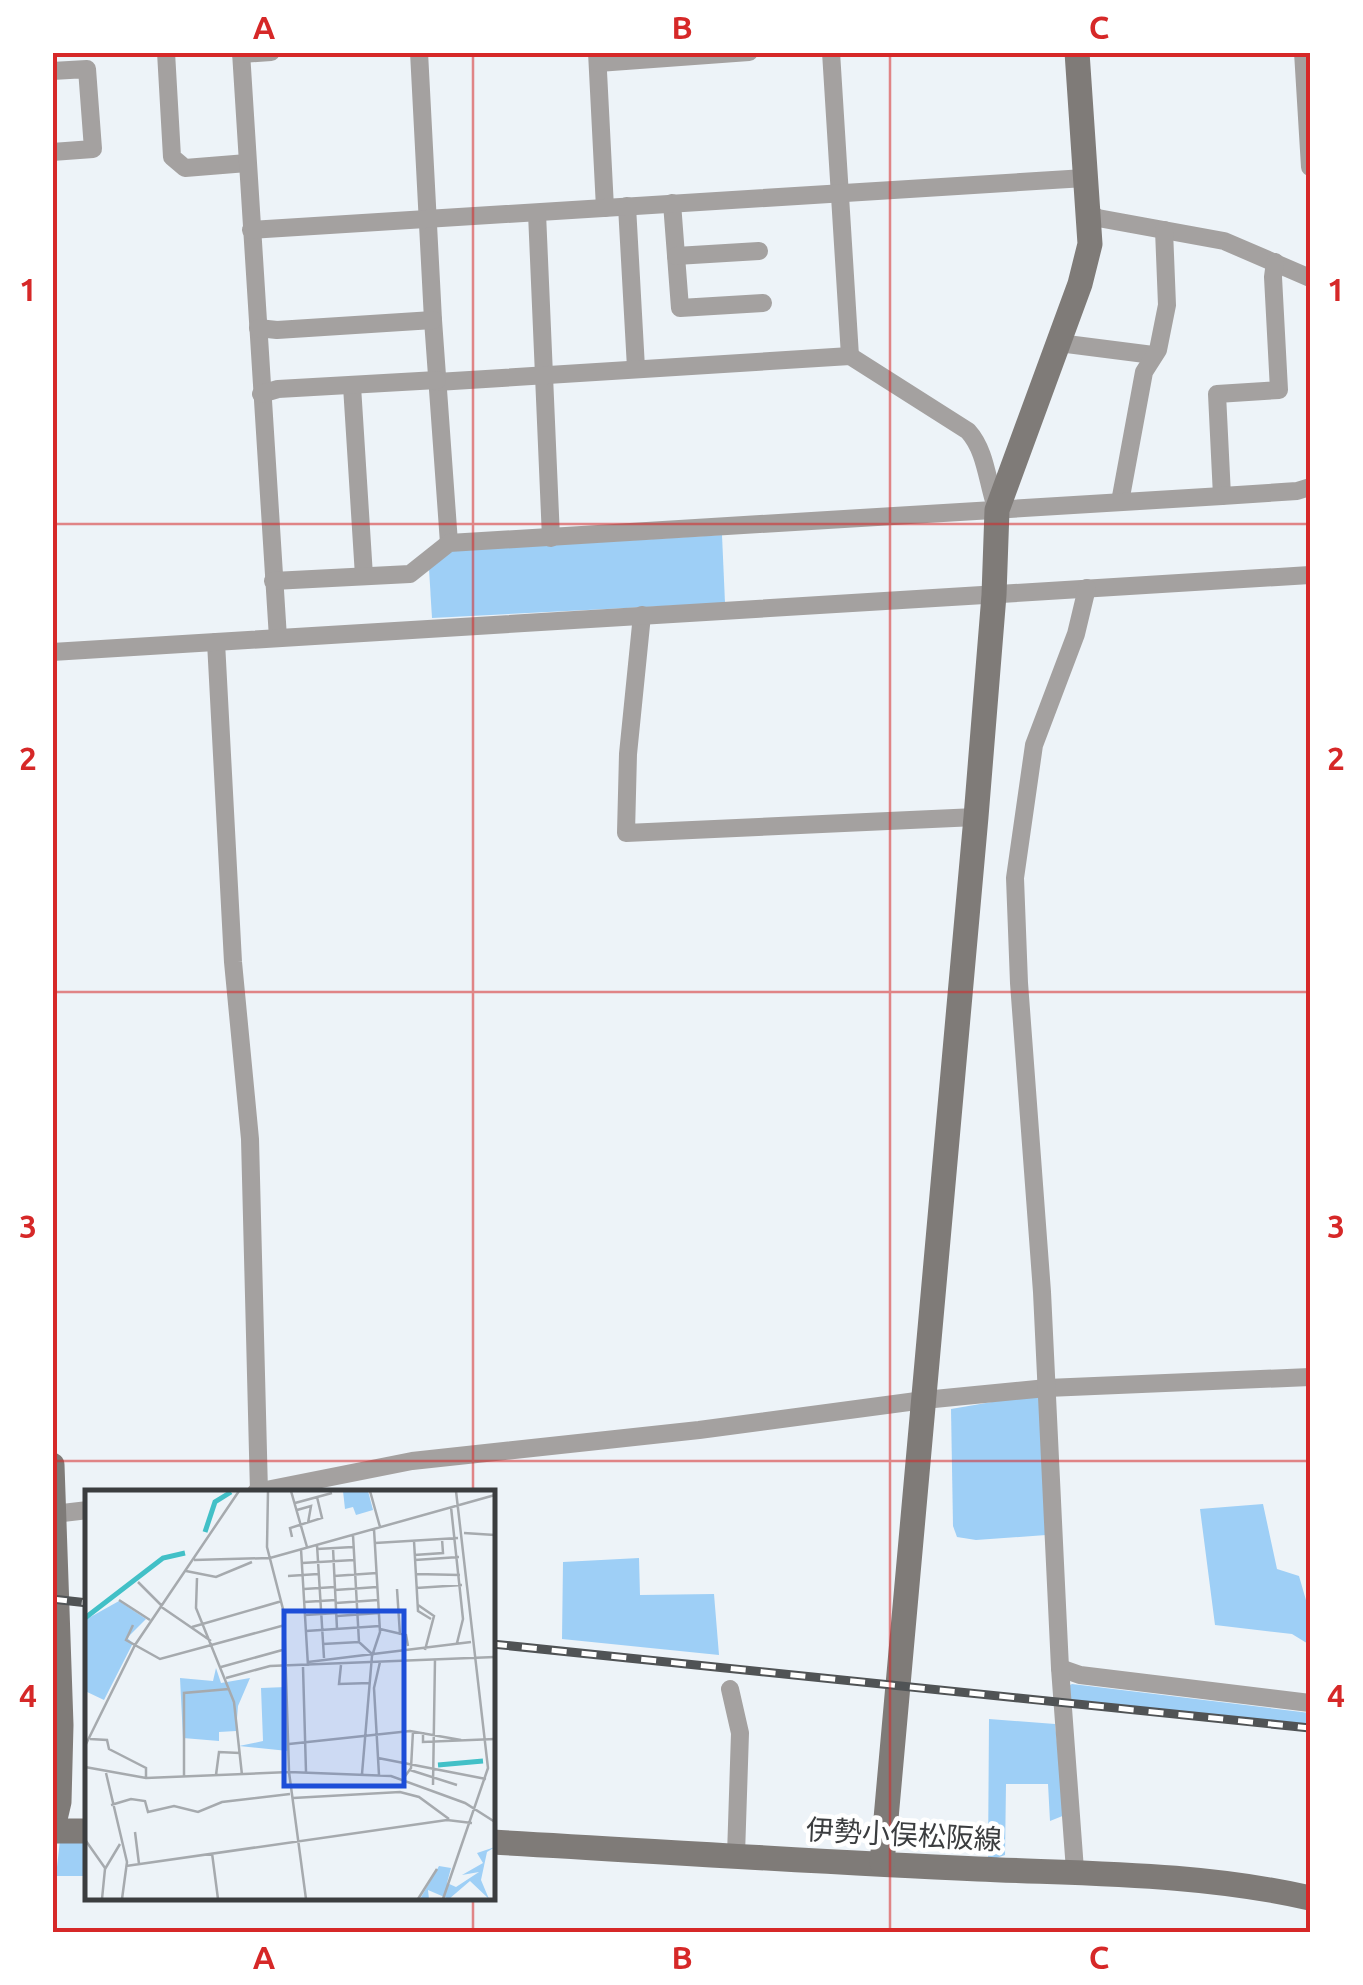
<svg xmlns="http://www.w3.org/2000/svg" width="1363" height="1985" font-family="Ubuntu,'Noto Sans JP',sans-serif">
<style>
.green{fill:#9ecff6}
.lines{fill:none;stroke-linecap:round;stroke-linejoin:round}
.street{stroke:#a4a1a0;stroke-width:18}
.secondary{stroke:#7f7b78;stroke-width:25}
.rail-casing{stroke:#505355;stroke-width:9}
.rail{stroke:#fff;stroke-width:5;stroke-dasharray:15;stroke-linecap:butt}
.grid{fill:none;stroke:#d62828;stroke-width:2.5;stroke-opacity:0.55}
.labels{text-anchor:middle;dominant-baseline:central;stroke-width:9;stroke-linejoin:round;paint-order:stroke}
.street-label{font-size:28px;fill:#3b3d3f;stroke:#fff}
.inset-river{fill:none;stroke:#42c0c7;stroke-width:5}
.inset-road{fill:none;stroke:#a6aaae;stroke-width:2.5}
.view{fill:#1d4ed8;fill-opacity:0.15;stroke:#1d4ed8;stroke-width:5}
.inset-edge{fill:none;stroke:#3b3d3f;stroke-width:5}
.neatline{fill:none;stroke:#d62828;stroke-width:4}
.grid-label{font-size:32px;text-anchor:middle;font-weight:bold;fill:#d62828}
</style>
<rect width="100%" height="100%" fill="#edf3f8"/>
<g class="green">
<path d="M722 535 725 603 432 618 429 569 449 551Z"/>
<path d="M1039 1394 1046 1535 976 1540 957 1537 953 1526 951 1409Z"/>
<path d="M1263 1504 1277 1569 1299 1576 1310 1614V1645L1292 1634 1215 1625 1200 1509Z"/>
<path d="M639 1558 640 1595 714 1594 719 1655 562 1639 563 1562Z"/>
<path d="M1072 1684 1310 1713V1725L1072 1701 1068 1697V1686Z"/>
<path d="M989 1719 1055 1724 1065 1815 1050 1821 1048 1784H1006L1005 1855 988 1861Z"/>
<path d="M60 1840H85L86 1876H56Z"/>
</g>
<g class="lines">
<g class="street">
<path d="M166 52 172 157 185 168 247 163"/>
<path d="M241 52 278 638"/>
<path d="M419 52 433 320 449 543"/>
<path d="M597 52 605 208"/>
<path d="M831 52 850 356"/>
<path d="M1303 52 1310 167"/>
<path d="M241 54 271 52"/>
<path d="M598 63 749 52"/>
<path d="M52 71 87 69 93 149 52 152"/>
<path d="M672 203 680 308 763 303"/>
<path d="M627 206 636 368"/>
<path d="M1088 212 1098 218 1224 241 1310 278"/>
<path d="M537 213 551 538"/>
<path d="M251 230 1085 178"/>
<path d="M676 256 759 251"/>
<path d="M258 328 277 330 433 320"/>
<path d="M1059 343 1153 355"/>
<path d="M437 382 850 356 968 431C987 452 987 484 997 510"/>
<path d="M352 386 364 576"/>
<path d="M261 394 278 389 437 380"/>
<path d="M1222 496 1217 394 1279 390 1273 277 1275 262"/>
<path d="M1120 502 1144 372 1158 350 1167 305 1164 230"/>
<path d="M273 581 410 574 449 543 1222 496 1297 491 1310 487"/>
<path d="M642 615 628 754 626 833 976 817"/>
<path d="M216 642 233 962 250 1139 259 1492"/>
<path d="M52 652 1310 575"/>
<path d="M256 1492 412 1461 699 1430 924 1400 1047 1388 1310 1377"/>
<path d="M54 1514 88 1510"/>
<path d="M1060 1668 1080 1675 1310 1703"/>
<path d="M730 1689 740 1733 736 1855"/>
<path d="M1075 1870 1060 1668 1042 1292 1019 983 1015 878 1034 745 1076 634 1087 588"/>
</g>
<g class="secondary">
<path d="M52 1465 61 1725 59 1802 52 1832"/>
<path d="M52 1831H88"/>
<path d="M492 1842C654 1851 816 1862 978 1869 1090 1874 1200 1873 1310 1898"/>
<path d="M882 1863 976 817 994 595 997 510 1080 284 1090 244 1077 52"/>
</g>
<defs>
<g id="rail">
<path d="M52 1599 88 1603"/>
<path d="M492 1644 1310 1728"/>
</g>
</defs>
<use href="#rail" class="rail-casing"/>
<use href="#rail" class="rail"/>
</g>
<path class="grid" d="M473 52V1492M890 52V1932M52 524H1310M52 992H1310M52 1461H1310M473 1898V1932"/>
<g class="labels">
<g class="street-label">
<text transform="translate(904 1834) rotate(3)">伊勢小俣松阪線</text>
</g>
</g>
<g transform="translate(85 1490)">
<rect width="410" height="410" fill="#edf3f8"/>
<path d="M258 1H283L288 20 271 25 268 17 260 19ZM34 111 61 129 42 148 48 153 19 210 0 201V130ZM131 178 136 193 165 188 153 216 151 241 134 242V251L98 248 95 188 128 191ZM201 197 203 261 154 256 178 251 176 198ZM410 357 402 362 396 390 404 409 385 391 364 409 343 400 344 409H335L354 376 366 378 362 393 371 397 394 382 377 385 398 373 392 363Z" fill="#9ecff6"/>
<path class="inset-river" d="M120 42 130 12 146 2M0 128 78 68 100 63M353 275 398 271"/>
<path class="inset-road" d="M183 1 182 57 199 123 204 281M206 1 222 57M285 1 295 37M210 13 247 3M366 17 378 129 372 153M212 20 226 16 223 33M379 43 410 45M268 45 274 152M207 47 205 38 237 28 232 7M329 51 333 121 346 129M290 53 373 48M232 55 239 168M248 58 252 139M216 59 223 176M232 59 268 57M329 65 358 63 357 49M109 70 185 68 410 5M330 70 374 67M217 73 269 70M101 81 131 87 167 72M331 84 375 85M203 86 233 84M249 86 292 83M112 88 111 118 149 212 157 285M53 92 76 115M331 98 377 95M219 99 250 97M312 99 315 145M250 100 292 97M34 110 65 130M219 112 251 110M251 113 293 110M333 115 349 126 340 160M75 116 126 151M220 125 252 123M252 126 294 123M48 135 41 150 75 169 200 135M107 137 197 111M295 139 321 145 323 156M221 141 295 136M238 154 274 152 287 164M223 172 386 152M256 175 254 194 285 193M136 177 201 159M218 177 221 282M141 188 185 176 410 167M338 242V252L410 249M5 249 22 250 24 259 61 278V288M204 254 325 241 376 250M0 256 50 155 154 1M293 268 401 289M0 277 61 288 204 282 306 286 380 313 410 332M325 280 372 295M204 282 221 409M21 283 42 372 37 409M277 284 287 166 295 142 289 39M131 285 134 262 155 263M294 285 289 198 295 172M99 288V203L144 199M318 289 326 278 328 241M348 295 350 169M208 308 315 302 334 307 364 329M26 315 46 309 60 311 63 322 89 316 113 322 137 312 205 304M50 342 54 374M1 351 20 378M127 363 133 409M41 376 362 330 387 333M17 409 20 379 35 354M333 409 352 379M358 409 403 278 371 1"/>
<path class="view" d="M199 121H319V296H199Z"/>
<rect width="410" height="410" class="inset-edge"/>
</g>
<rect width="1363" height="1985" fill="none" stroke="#ffffff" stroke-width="110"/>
<rect x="55" y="55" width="1253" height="1875" class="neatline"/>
<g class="grid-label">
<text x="264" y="39">A</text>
<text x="682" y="39">B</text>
<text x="1099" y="39">C</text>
<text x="28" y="301">1</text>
<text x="1336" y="301">1</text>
<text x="28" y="770">2</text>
<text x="1336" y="770">2</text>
<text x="28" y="1238">3</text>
<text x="1336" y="1238">3</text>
<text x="28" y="1707">4</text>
<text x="1336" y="1707">4</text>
<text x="264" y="1969">A</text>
<text x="682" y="1969">B</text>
<text x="1099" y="1969">C</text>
</g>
</svg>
